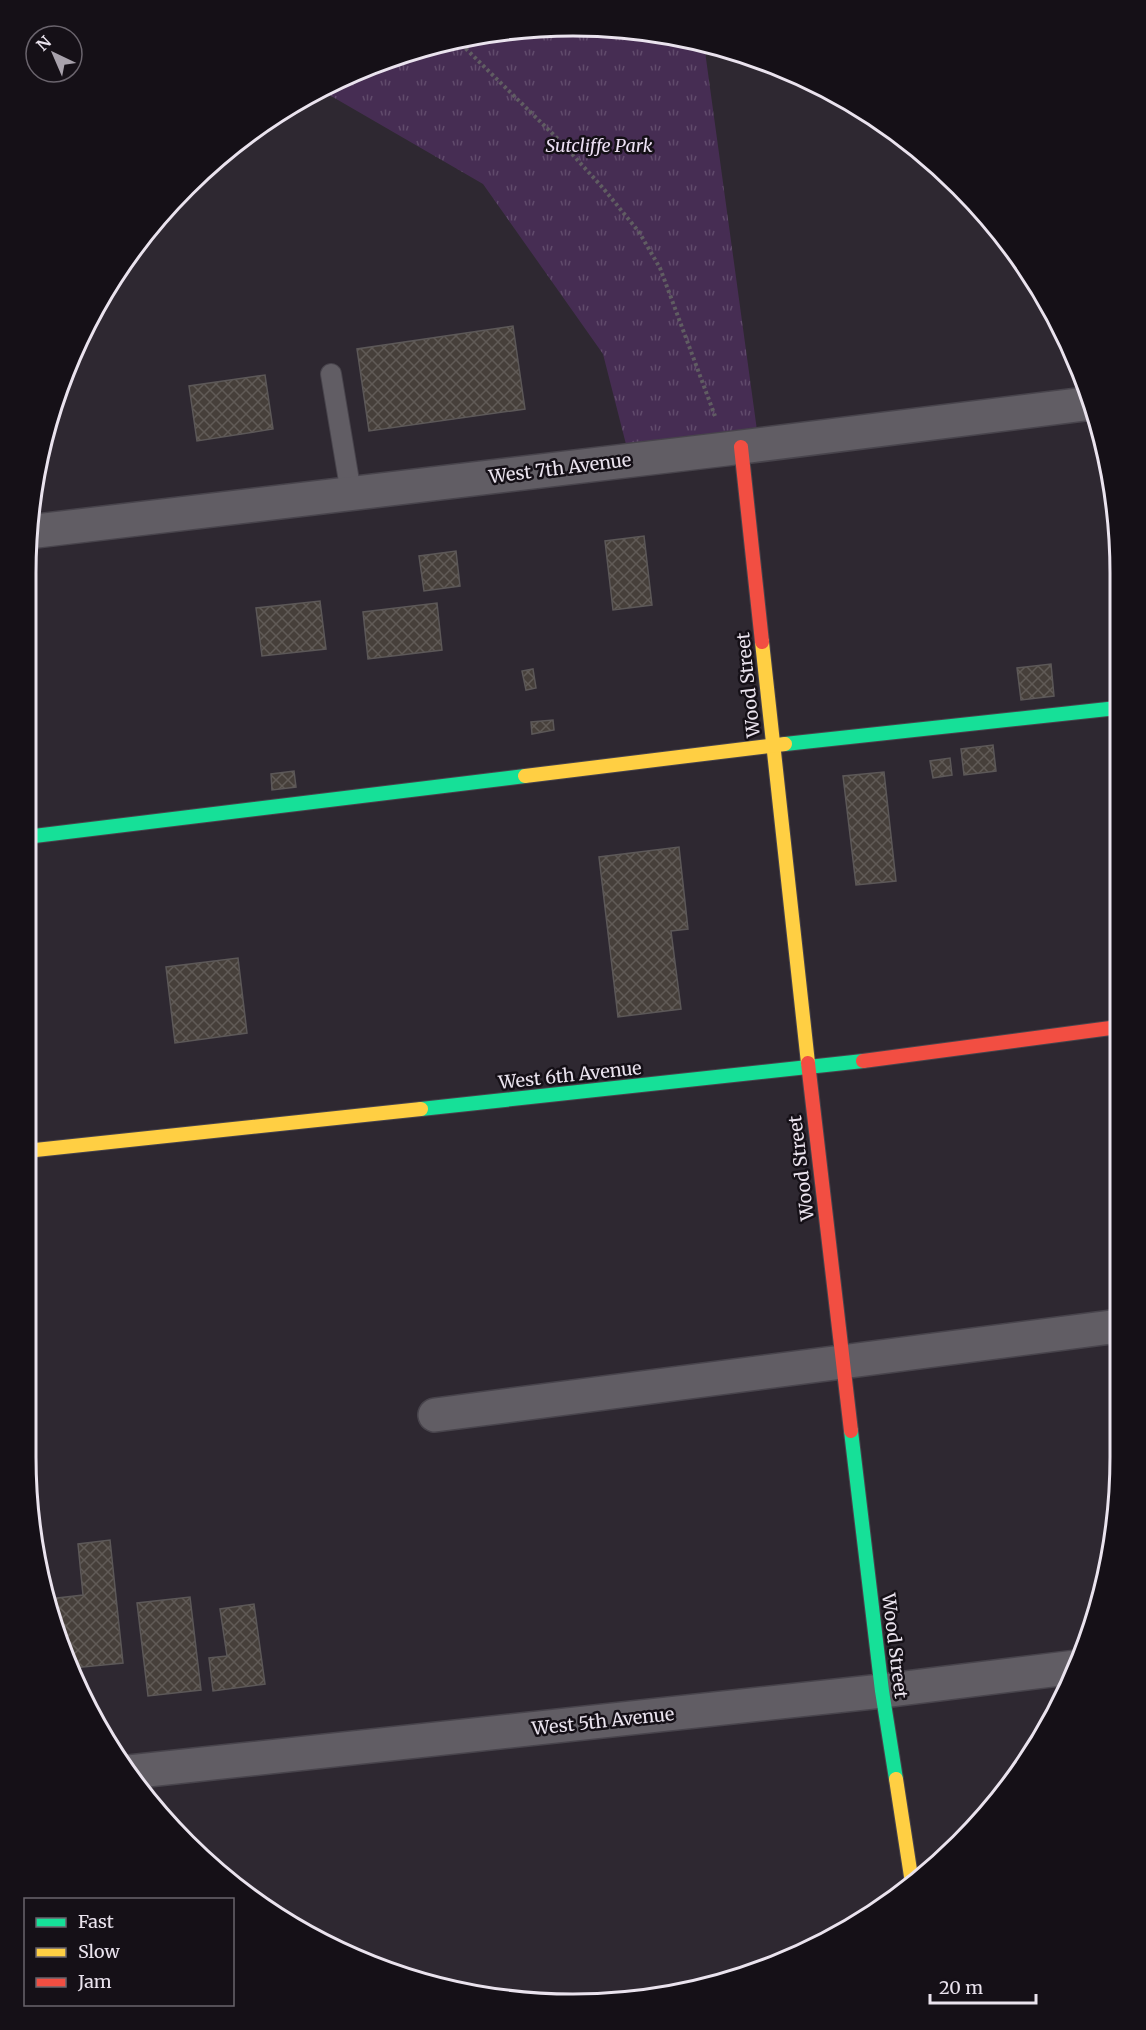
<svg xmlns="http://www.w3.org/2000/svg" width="1146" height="2030" font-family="Merriweather,serif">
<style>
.park{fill:url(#park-tufts)}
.building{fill:url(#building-cross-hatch);stroke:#5c5858;stroke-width:1.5}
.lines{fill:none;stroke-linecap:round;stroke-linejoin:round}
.lane-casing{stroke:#48444c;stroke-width:22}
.street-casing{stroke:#48444c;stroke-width:36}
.fast-casing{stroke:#48444c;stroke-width:16}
.slow-casing{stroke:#48444c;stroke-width:16}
.jam-casing{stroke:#48444c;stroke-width:16}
.path{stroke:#605d62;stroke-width:4;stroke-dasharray:3 3;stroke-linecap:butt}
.lane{stroke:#615d64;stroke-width:20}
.street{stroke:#615d64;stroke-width:33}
.fast{stroke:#16e098;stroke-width:14}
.slow{stroke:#ffcf43;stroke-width:14}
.jam{stroke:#f24e42;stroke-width:14}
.labels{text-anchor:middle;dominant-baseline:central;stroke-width:5;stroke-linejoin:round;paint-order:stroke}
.park-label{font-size:18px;font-style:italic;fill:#ecdff3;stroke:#151017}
.street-label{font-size:18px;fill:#eae3ee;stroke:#151017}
.rim{fill:none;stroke:#eae3ee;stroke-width:3}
</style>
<defs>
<pattern id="park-tufts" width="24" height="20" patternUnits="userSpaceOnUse" patternTransform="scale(1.5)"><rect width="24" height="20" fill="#462d53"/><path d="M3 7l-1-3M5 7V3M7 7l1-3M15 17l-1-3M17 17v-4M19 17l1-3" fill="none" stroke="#614b6c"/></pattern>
<pattern id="building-cross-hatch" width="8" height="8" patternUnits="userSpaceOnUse" patternTransform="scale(1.5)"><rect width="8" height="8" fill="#463f3a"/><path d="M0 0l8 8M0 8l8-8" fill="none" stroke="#615b57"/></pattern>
</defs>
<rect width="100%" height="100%" fill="#2e2831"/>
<path class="park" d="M538 27 645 30 704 44 759 445 630 460 603 354 483 184 319 89 331 82 432 44Z"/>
<g class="building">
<path d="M513 326 525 409 369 431 357 349Z"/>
<path d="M265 375 273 429 197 441 189 386Z"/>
<path d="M644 536 652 605 613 610 605 541Z"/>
<path d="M456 551 460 586 424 591 419 556Z"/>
<path d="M320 601 326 649 262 656 256 608Z"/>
<path d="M437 603 442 650 368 659 363 612Z"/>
<path d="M1051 664 1054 696 1021 700 1017 668Z"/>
<path d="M533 669 536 688 526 690 522 671Z"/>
<path d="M553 720 554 730 532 734 531 722Z"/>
<path d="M993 745 996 771 964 775 961 749Z"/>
<path d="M950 758 952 775 933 778 930 761Z"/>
<path d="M294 771 296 787 272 790 271 774Z"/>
<path d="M884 772 896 881 856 885 843 776Z"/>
<path d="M679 847 688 929 671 931 681 1009 618 1017 599 857Z"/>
<path d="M238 958 247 1033 175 1043 166 967Z"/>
<path d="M110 1540 123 1663 73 1668 54 1633 49 1599 83 1595 78 1544Z"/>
<path d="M190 1597 201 1690 148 1696 137 1603Z"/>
<path d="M254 1604 265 1684 213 1691 209 1658 227 1656 220 1609Z"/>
</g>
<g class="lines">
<defs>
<path id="lane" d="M331 374 351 493"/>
<g id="street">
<path d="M28 532 726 449 1093 403"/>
<path d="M435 1415 1119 1326"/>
<path d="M129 1772 882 1691 1076 1667"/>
</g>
<g id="fast">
<path d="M785 744 1117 708"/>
<path d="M26 837 525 776"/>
<path d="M421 1109 863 1061"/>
<path d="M851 1431 882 1691 896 1779"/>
</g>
<g id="slow">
<path d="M762 642 808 1063"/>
<path d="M525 776 785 744"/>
<path d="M26 1151 421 1109"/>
<path d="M896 1779 912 1883"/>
</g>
<g id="jam">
<path d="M741 447 762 642"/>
<path d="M863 1061 1118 1027"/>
<path d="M808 1063 851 1431"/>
</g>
</defs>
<use href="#lane" class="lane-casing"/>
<use href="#street" class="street-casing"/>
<use href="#fast" class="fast-casing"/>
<use href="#slow" class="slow-casing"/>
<use href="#jam" class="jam-casing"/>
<path class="path" d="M457 40 561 142 603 188 639 232 660 268 715 416"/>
<use href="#lane" class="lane"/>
<use href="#street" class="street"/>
<use href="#fast" class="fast"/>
<use href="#slow" class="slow"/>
<use href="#jam" class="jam"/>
</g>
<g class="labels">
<g class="park-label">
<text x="599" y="145">Sutcliffe Park</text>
</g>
<g class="street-label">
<text transform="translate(560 468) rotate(-7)">West 7th Avenue</text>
<text transform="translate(748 685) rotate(-96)">Wood Street</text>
<text transform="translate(570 1075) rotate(-6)">West 6th Avenue</text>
<text transform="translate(801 1168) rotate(-97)">Wood Street</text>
<text transform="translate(895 1646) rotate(83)">Wood Street</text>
<text transform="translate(603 1721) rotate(-6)">West 5th Avenue</text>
</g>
</g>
<path d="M0 0H1146V2030H0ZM573 36H573A537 537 0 0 1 1110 573V1457A537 537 0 0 1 573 1994H573A537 537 0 0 1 36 1457V573A537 537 0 0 1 573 36Z" fill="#151017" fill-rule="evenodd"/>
<path class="rim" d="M573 36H573A537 537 0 0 1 1110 573V1457A537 537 0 0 1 573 1994H573A537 537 0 0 1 36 1457V573A537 537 0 0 1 573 36Z"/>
<rect x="24" y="1898" width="210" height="108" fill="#151017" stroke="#6a646d" stroke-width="1.5"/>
<rect x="36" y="1918" width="30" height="9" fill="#16e098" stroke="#6a646d" stroke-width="1.5"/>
<text x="78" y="1928" font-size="18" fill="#eae3ee">Fast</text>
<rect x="36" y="1948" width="30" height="9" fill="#ffcf43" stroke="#6a646d" stroke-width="1.5"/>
<text x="78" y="1958" font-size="18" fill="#eae3ee">Slow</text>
<rect x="36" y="1978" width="30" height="9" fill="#f24e42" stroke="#6a646d" stroke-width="1.5"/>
<text x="78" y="1988" font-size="18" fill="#eae3ee">Jam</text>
<g transform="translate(54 54) rotate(316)"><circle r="28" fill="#151017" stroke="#6a646d" stroke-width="1.5"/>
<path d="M0-4.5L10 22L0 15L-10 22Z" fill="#a8a2ac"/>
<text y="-9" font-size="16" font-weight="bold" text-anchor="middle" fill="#eae3ee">N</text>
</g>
<path d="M930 1994v9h106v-9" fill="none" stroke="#eae3ee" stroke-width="3"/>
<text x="939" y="1994" font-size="18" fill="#eae3ee" stroke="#151017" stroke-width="4.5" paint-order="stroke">20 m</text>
</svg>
